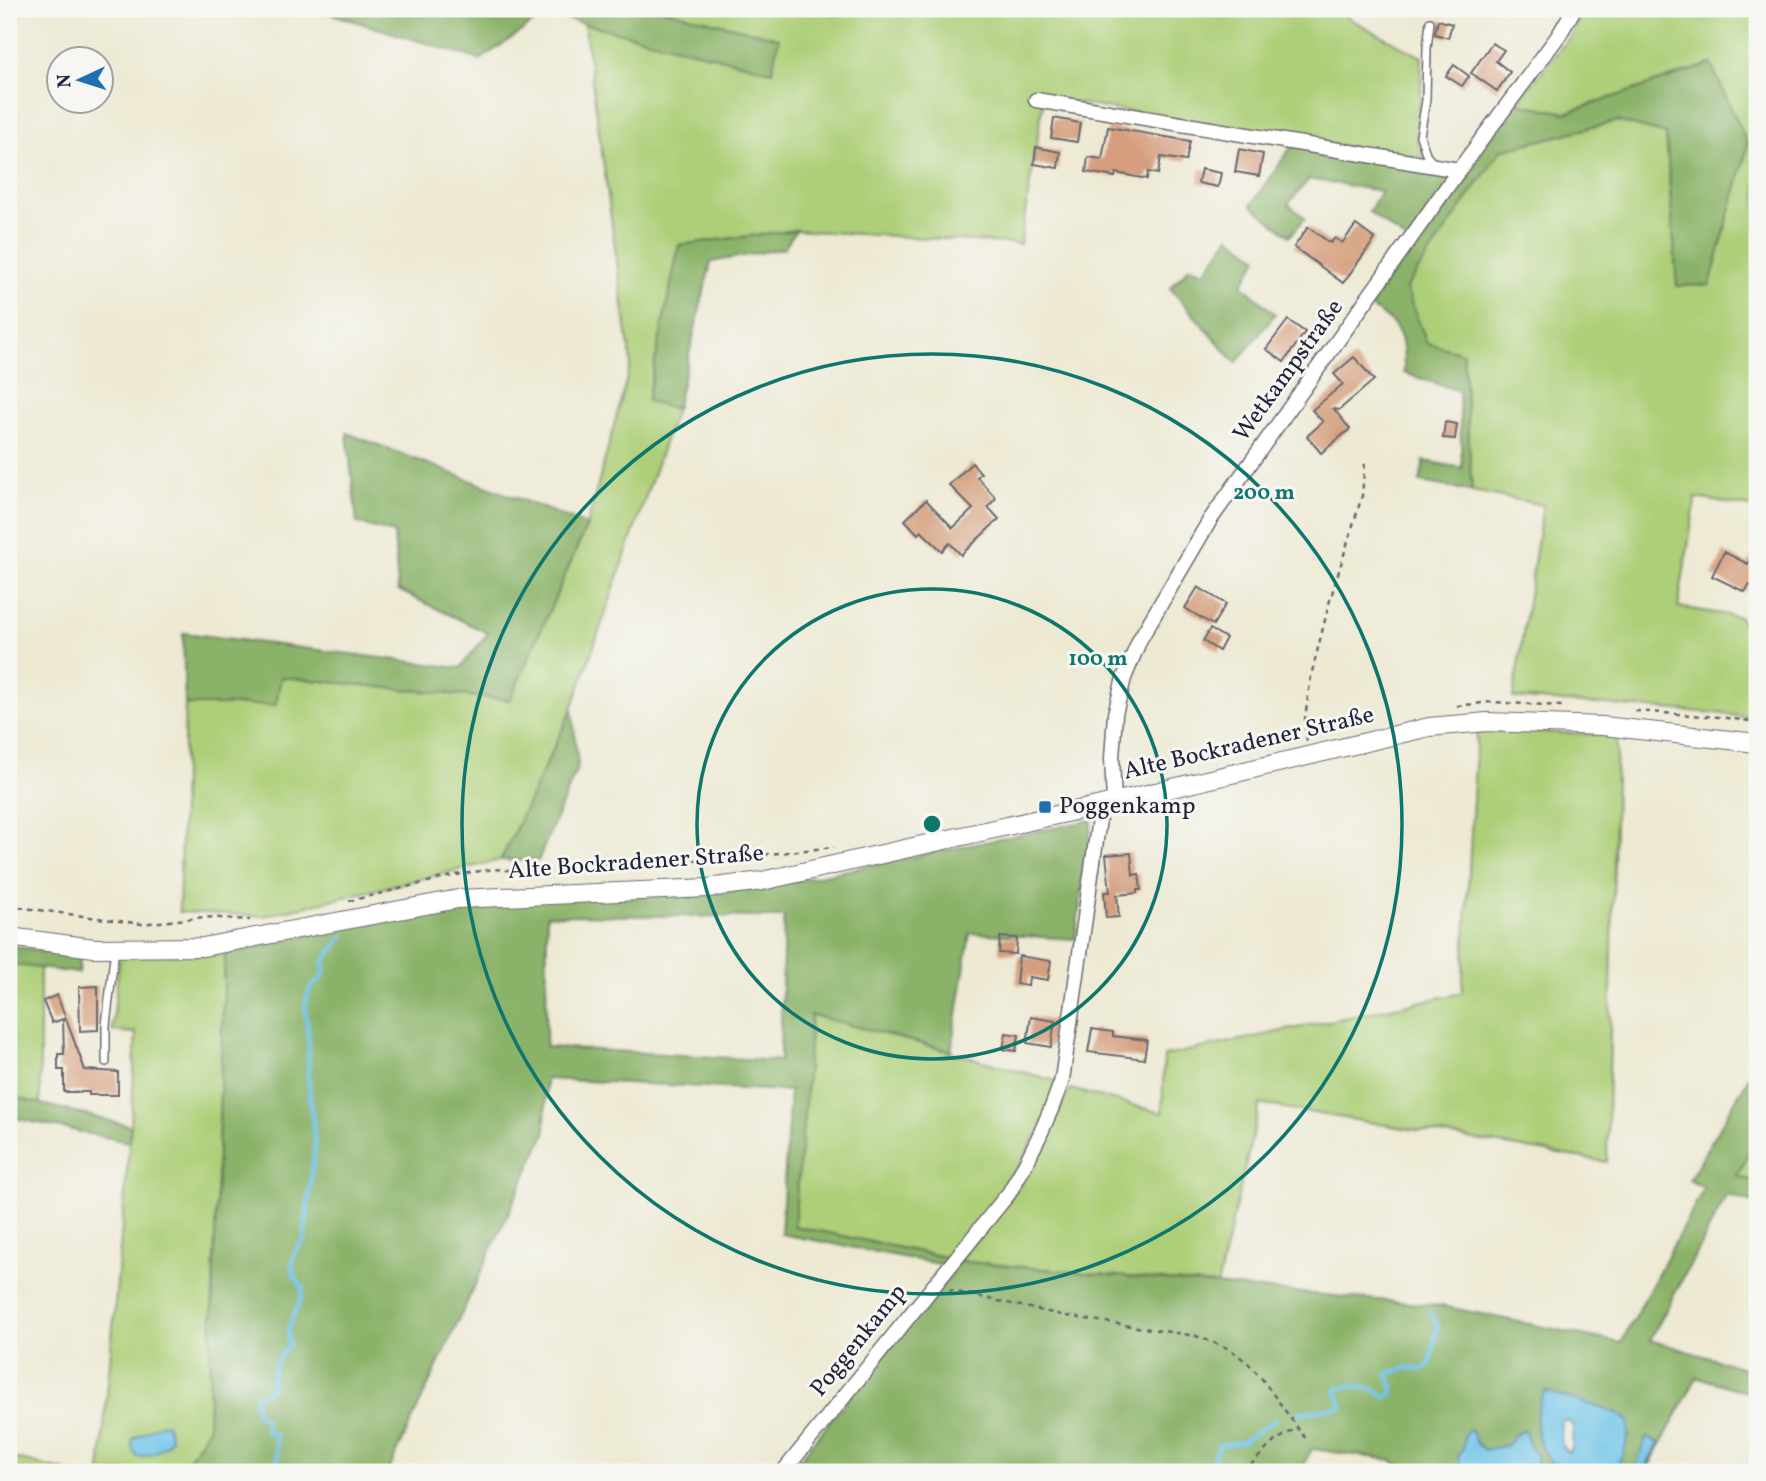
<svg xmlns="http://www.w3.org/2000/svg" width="1766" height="1481" font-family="Vollkorn,serif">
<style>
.green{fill:#adcf78;stroke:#68785a;stroke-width:2}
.forest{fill:#8ab268;stroke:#566a52;stroke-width:2;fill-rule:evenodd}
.water{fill:#6cc2e9;stroke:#477292;stroke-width:2;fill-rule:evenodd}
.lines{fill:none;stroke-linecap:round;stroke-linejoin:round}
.stream{stroke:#6cc2e9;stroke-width:4.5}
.building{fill:#d59e7d}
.service-casing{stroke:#696870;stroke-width:10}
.minor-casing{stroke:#696870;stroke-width:17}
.tertiary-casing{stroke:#696870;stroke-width:20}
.path{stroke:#696870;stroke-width:2.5;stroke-dasharray:5 5;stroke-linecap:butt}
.service{stroke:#fff;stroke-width:7}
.minor{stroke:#fff;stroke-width:14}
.tertiary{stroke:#fff;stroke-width:18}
.ring{fill:none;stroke:#0f766e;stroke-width:3.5}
.poi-dot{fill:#1f6fb2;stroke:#f6f6f2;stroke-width:2.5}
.labels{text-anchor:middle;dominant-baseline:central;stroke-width:6;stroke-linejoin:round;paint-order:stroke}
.street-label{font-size:24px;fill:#22223b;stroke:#f6f6f2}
.poi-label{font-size:24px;fill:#22223b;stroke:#f6f6f2;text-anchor:start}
.centre{fill:#0f766e;stroke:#f6f6f2;stroke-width:3.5}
.ring-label{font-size:21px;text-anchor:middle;font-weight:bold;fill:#0f766e;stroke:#f6f6f2;stroke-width:6;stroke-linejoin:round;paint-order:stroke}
</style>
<rect width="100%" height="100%" fill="#f6f6f2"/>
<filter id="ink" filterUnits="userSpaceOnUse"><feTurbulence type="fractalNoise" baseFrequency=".0143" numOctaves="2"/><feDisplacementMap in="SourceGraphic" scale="14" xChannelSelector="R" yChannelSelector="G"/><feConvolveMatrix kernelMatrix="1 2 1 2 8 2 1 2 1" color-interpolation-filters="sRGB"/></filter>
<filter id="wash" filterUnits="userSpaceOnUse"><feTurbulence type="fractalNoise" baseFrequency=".00686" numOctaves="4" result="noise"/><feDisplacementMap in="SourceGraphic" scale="28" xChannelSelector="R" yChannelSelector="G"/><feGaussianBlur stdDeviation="1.57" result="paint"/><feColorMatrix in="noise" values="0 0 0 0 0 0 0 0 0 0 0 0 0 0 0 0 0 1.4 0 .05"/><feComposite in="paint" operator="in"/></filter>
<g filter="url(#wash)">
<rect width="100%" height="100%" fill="#ede9d3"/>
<g class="green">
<path d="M660 9H833L834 15 856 9H1347L1346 17 1422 57 1421 98 1416 136 1424 159 1044 98 1020 244 796 230 680 245 647 401 676 409 572 709 501 860 264 916 179 912 185 705H275L281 677 510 700 587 525 631 363 584 23 772 71 778 38Z"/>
<path d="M1585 9H1757V508L1696 498 1678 607 1740 617 1757 656V719L1717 713 1513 698 1543 505 1472 491 1463 353 1427 343 1405 288 1501 150 1618 121 1666 134 1677 286 1711 64 1566 113 1517 103 1570 36Z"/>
<path d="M1477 730 1617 735 1607 1162 1260 1104 1217 1286 959 1261 1015 1192 1040 1152 1070 1089 1162 1113 1164 1056 1462 993Z"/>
<path d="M120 954H225L208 1429 181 1472H100L131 1126 136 1033 112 1031Z"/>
<path d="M9 964 40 968V1104L9 1096Z"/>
<path d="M811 1014 1056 1081 1046 1117 1005 1190 949 1258 793 1226 806 1093Z"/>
<path d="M1757 1139V1182L1737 1176Z"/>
<path d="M9 1457 70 1472H9Z"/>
</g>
<g class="forest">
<path d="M316 9H660L779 38 772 71 546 14 480 60Z"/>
<path d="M1711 64 1748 145 1710 285 1677 286 1666 134 1617 121 1501 150 1406 288 1427 343 1463 353 1472 491 1420 482 1424 461 1462 468 1459 391 1404 373C1404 335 1402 326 1369 306L1413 245 1369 212 1381 191 1309 179 1288 204 1305 218 1290 236 1251 205 1292 146 1440 172 1454 183 1517 103 1566 113Z"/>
<path d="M796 230 784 248 711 262 676 409 647 401 679 245Z"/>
<path d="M1230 236 1258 258 1242 285 1275 314 1236 363 1170 288 1190 267 1205 272Z"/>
<path d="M347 433 587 525 510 700 281 677 276 705H185L183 633 460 668 488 633 398 590 394 533 357 523Z"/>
<path d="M572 709 578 766 538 861 501 860Z"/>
<path d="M1092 820 1075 939 970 933 951 1051 811 1015 806 1093 794 1226 949 1258 944 1265 781 1234 790 1091 546 1079 545 1134 388 1472H181L208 1429 225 954 457 902 765 887ZM547 915 784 917 780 1061 546 1047Z"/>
<path d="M9 945 80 958 79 973 9 964Z"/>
<path d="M1757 1063V1139L1737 1176 1757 1182V1204L1727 1195 1650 1340 1757 1372V1395L1697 1377 1646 1472H1643L1659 1443 1646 1438 1636 1469 1638 1472H1611L1616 1467 1629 1436 1568 1400 1545 1391 1567 1466 1582 1472H1532L1537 1468 1525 1430 1516 1434 1507 1445 1485 1450 1477 1444 1471 1430 1465 1433 1460 1467 1451 1472H1406L1392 1460 1312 1449 1299 1472H789L959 1261 1442 1306 1621 1343 1704 1188 1689 1180Z"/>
<path d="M9 1096 131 1126 129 1142 9 1117Z"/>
</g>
<g class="water">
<path d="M1545 1391 1615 1412 1629 1421C1629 1438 1624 1460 1611 1472H1582L1550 1462C1534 1436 1531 1419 1545 1391ZM1562 1420H1566L1573 1425 1572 1448 1569 1452 1565 1450 1561 1442Z"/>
<path d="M162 1423 167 1424 171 1439C165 1449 149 1457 137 1457L132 1447 133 1439Z"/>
<path d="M1471 1430 1477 1444 1485 1450 1507 1445 1516 1434 1525 1430 1530 1448 1536 1454 1537 1468 1532 1472H1451L1460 1467 1458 1456 1463 1449 1465 1433Z"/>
<path d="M1646 1438 1659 1443 1643 1472H1638L1635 1469Z"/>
</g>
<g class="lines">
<g class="stream">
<path d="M1299 1413 1342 1407 1336 1390C1348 1383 1375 1386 1385 1397L1392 1394 1393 1388 1387 1374 1407 1368 1423 1370 1430 1364 1438 1326 1431 1313"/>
<path d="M264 1472 278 1466 275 1435 266 1431 265 1418 257 1414 255 1402 257 1395 271 1390C272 1371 275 1359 289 1345 284 1317 301 1314 303 1288 288 1272 289 1257 304 1240L315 1145 308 1076 309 1045 305 1004 311 986 321 979 325 969 323 963 343 936"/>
<path d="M1213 1472 1214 1456 1220 1445 1242 1442 1275 1420"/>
</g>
</g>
<g id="blocks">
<g class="building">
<path d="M1438 20 1452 24 1448 38 1435 34Z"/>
<path d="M1492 43 1504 50 1496 61 1510 72 1497 91 1471 73Z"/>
<path d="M1454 65 1469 76 1462 86 1446 76Z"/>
<path d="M1054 118 1080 123 1077 142 1051 138Z"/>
<path d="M1108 127 1190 141 1186 161 1161 157 1158 174 1148 172 1147 179 1116 173 1115 177 1086 172 1088 157 1102 159Z"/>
<path d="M1036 147 1060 152 1058 168 1034 164Z"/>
<path d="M1239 149 1263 154 1259 176 1235 172Z"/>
<path d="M1201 169 1221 173 1218 187 1198 183Z"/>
<path d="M1356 225 1375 239 1343 283 1294 247 1308 227 1330 243 1335 238 1342 243Z"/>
<path d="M1288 320 1305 332 1284 362 1266 349Z"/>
<path d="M1354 357 1374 380 1339 410 1334 409 1350 429 1321 453 1307 436 1323 422 1312 410 1343 384 1334 374Z"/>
<path d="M1445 422 1457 424 1455 439 1443 438Z"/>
<path d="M972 463 981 473 977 477 996 498 988 507 999 519 961 555 950 543 942 551 921 531 918 534 905 520 926 500 953 528 973 509 949 485Z"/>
<path d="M1757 549V589L1749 585 1745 592 1712 576 1724 552 1748 564Z"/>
<path d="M1198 587 1226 604 1213 625 1185 608Z"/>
<path d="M1210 629 1226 638 1219 651 1203 641Z"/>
<path d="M1131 853 1133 875 1139 874 1141 890H1137V893L1117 895 1119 917 1106 918 1104 892H1110L1106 855Z"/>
<path d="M1000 937 1017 938 1016 954 999 953Z"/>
<path d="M1019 956 1051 961 1048 980 1029 977 1028 986 1016 984Z"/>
<path d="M98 986V1030L80 1031 79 987Z"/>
<path d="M57 995 85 1070 118 1072V1095H89V1092H64V1070H58V1054H64L63 1019 52 1023 43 1001Z"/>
<path d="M1031 1017 1055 1021 1051 1047 1027 1043Z"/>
<path d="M1092 1029 1113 1032V1036L1147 1040 1144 1059 1088 1052Z"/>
<path d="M1006 1033 1019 1035 1016 1051 1003 1049Z"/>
</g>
</g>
</g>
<g filter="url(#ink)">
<use href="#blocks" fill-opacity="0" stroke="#696870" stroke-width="2"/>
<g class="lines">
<defs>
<g id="service">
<path d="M1430 22 1427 48 1426 100 1420 136 1427 156 1433 163"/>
<path d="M106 1062V1025L115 948"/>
</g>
<g id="minor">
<path d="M1036 100 1459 170 1559 35 1574 9"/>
<path d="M1114 802 1112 758 1115 714 1124 678 1140 639 1210 520 1459 170"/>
<path d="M783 1472 1009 1193C1031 1156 1048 1121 1062 1080L1101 805"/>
</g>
<path id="tertiary" d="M9 937 94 948 203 947 458 899 708 888 762 881 1101 805 1429 727 1487 722 1603 726 1757 743"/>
</defs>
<use href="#service" class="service-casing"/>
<use href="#minor" class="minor-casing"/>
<use href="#tertiary" class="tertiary-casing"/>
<g class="path">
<path d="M1457 706 1491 702 1562 706"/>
<path d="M1635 711 1719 717 1757 722"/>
<path d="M1307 741 1305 718 1311 676 1330 600 1362 496 1365 462"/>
<path d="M349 901 456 875 493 869 542 873 634 860H715L834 847"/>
<path d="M9 906 142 924 205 917 250 920"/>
<path d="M949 1290 1066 1316 1196 1336 1230 1349 1249 1364 1262 1379 1308 1442"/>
<path d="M1243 1472 1275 1441 1297 1428"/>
</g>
<use href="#service" class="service"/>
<use href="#minor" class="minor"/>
<use href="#tertiary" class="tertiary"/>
</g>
</g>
<g class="ring">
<circle cx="932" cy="824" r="235"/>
<circle cx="932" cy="824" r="470"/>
</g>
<rect class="poi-dot" x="1038" y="800" width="14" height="14" rx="3.5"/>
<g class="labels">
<g class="street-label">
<text transform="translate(1289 371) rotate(-54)">Wetkampstraße</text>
<text transform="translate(1249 744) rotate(-13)">Alte Bockradener Straße</text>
<text transform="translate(636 863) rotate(-4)">Alte Bockradener Straße</text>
<text transform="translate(859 1341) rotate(-51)">Poggenkamp</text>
</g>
<g class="poi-label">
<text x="1059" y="807">Poggenkamp</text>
</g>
</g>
<circle cx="932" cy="824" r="10" class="centre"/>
<g class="ring-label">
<text x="1264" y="499">200 m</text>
<text x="1098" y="665">100 m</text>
</g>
<rect width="1766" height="1481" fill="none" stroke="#f6f6f2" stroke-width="35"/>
<g transform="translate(80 80) rotate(266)"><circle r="33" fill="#f6f6f2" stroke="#a1a1a9" stroke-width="2"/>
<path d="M0-5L12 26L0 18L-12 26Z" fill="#1f6fb2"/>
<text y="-10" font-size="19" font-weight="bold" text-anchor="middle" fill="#22223b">N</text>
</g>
</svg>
